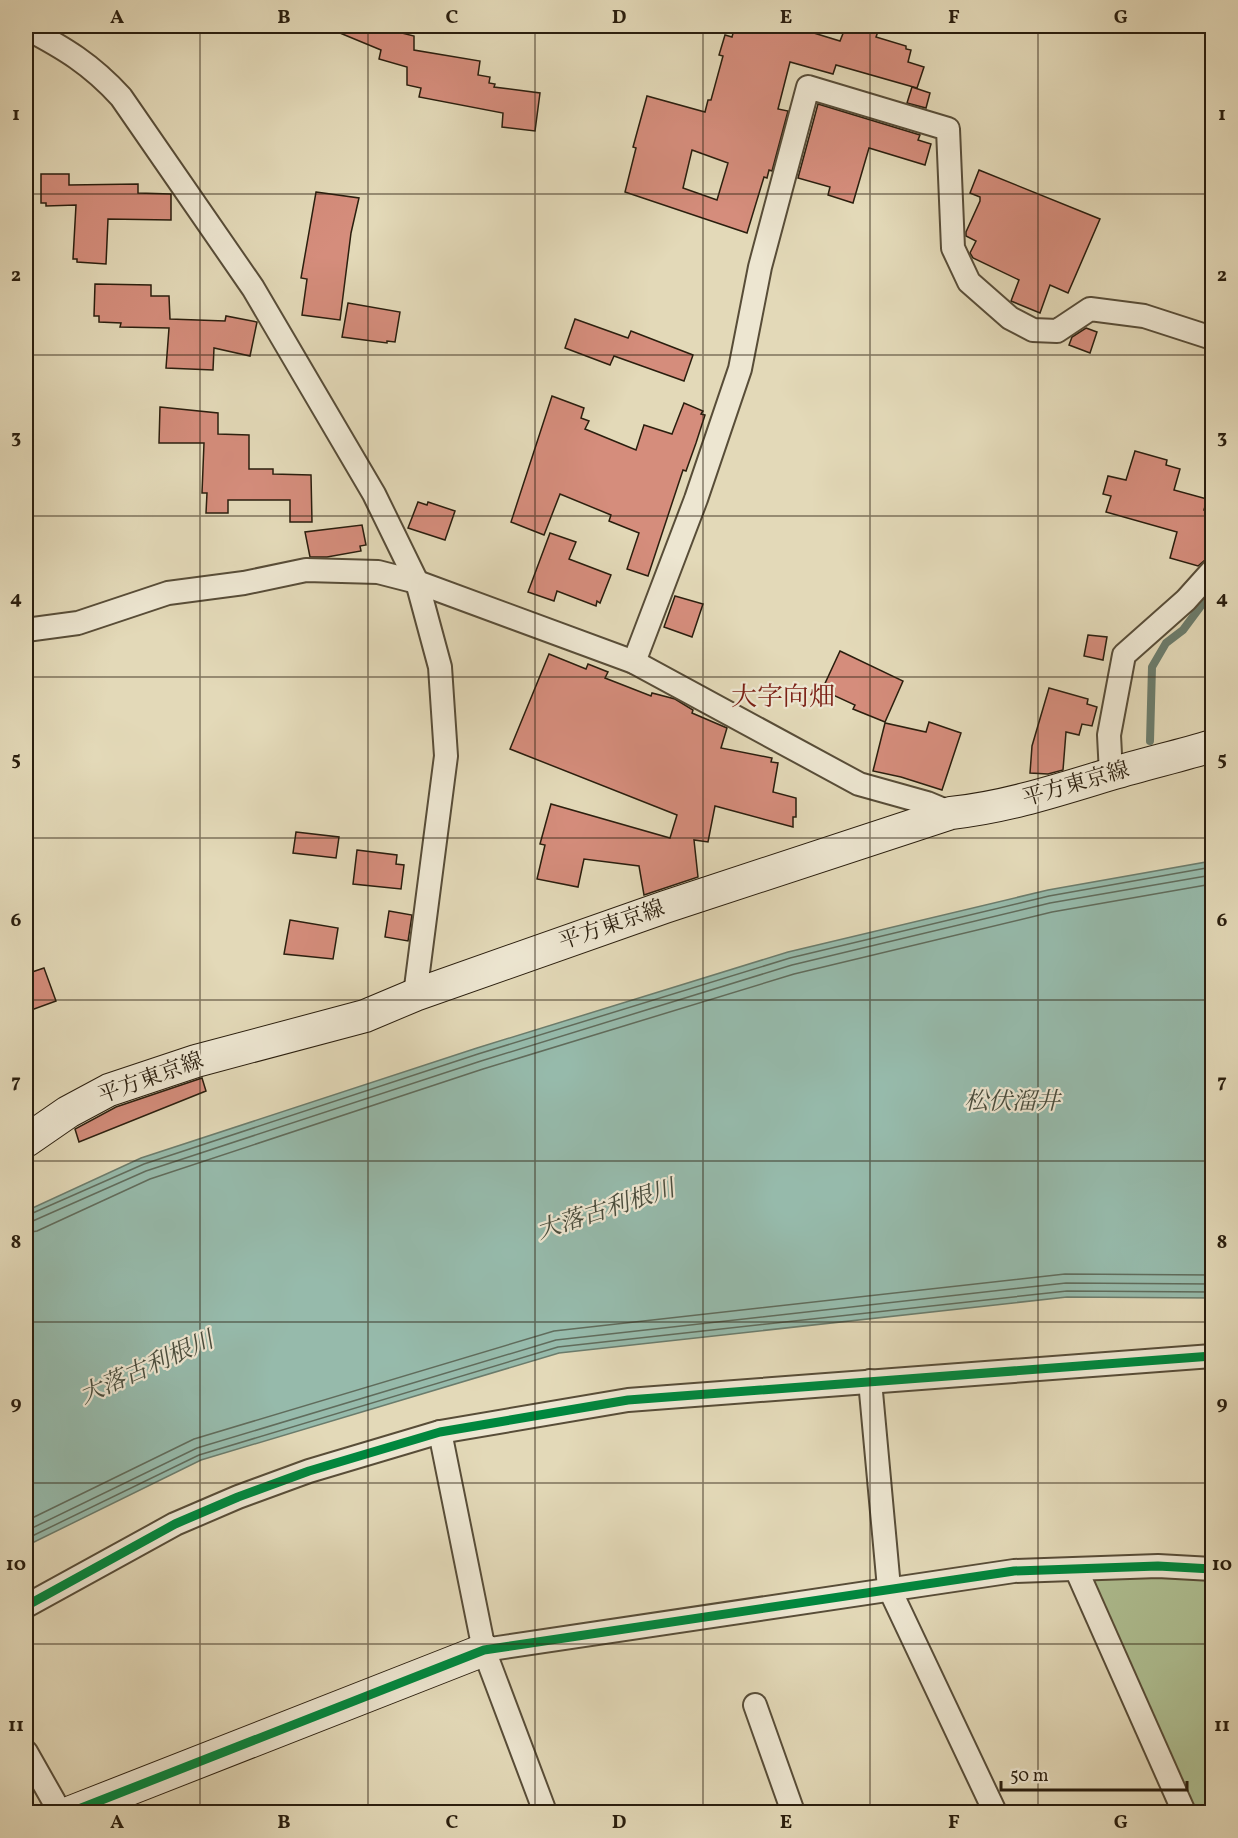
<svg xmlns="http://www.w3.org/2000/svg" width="1238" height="1838" font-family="Vollkorn,'Noto Serif JP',serif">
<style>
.green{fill:#afc093;stroke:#6c6f50;stroke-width:1.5}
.water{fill:#96baab;stroke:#6b7c6c;stroke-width:1.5}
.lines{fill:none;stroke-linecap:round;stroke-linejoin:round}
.shore{stroke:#606c5c;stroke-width:1.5}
.stream{stroke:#6b7c6c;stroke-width:8}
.building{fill:#d58d7c;stroke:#2a1e0e;stroke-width:1.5;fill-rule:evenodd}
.street-casing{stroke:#584d38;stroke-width:26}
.secondary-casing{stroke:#2a1e0e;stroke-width:34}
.street{stroke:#ede6d1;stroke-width:22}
.secondary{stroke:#ede6d1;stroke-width:32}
.cycleway-casing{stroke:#ede6d1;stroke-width:13}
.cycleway{stroke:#00873e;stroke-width:9}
.grid{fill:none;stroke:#2a1e0e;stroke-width:1.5;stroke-opacity:0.55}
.labels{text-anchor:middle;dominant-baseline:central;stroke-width:4.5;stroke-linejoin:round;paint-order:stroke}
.street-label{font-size:22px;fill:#2a1e0e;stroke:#ede6d1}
.water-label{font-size:24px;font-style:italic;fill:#4a4d3d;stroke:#ede6d1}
.quarter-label{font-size:26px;fill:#7a1f14;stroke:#ede6d1}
.neatline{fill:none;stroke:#2a1e0e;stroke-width:2}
.grid-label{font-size:20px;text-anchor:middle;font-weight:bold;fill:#2a1e0e}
</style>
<rect width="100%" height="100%" fill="#e3d9b8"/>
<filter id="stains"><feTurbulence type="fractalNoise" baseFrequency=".00333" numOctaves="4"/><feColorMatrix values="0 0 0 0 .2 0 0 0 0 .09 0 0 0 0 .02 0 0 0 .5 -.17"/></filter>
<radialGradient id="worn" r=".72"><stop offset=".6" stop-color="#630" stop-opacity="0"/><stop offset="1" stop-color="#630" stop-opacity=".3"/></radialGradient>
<path class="green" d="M1076 1569H1212V1812H1184Z"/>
<path class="water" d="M1212 861V1298L1067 1297 559 1353 201 1460 26 1546V1211L141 1158 477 1048 788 952 1048 890Z"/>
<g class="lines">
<g class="shore">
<path d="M26 1216 144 1164 478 1054 790 958 1049 896 1212 867"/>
<path d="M26 1224 146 1171 481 1061 792 965 1050 903 1212 875"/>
<path d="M26 1233 37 1231 150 1179 483 1069 794 974 1052 912 1212 884"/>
<path d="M26 1521 194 1439 554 1331 1065 1274 1212 1275"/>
<path d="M26 1531 197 1448 556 1340 1066 1283 1212 1284"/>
<path d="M26 1539 199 1455 558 1347 1067 1291 1212 1292"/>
</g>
<path class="stream" d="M1150 741 1152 667 1166 643 1183 630 1212 591"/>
</g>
<g class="building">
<path d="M323 26H374L414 36V50L480 61 478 75 490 77 489 83 495 84 494 87 540 93 535 131 502 127 503 113 419 97 421 88 407 85V67L379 59 381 50Z"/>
<path d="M735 26H791L840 41 846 26H880L876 37 906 46V49L911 50 908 62 924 67 917 88 836 65 833 74 790 62 778 109 788 111 772 171 769 170 767 178 764 177 747 233 625 192 636 148 633 147 647 96 705 112 708 100H711L723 56 719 55 725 35 732 37ZM692 150 728 163 717 200 683 188Z"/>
<path d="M912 87 930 93 926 108 907 103Z"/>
<path d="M818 104 920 135 918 140 931 144 925 165 869 148 853 203 828 195 830 187 798 178Z"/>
<path d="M979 170 1100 219 1068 293 1050 285 1040 313 1011 301 1019 280 973 258 970 253 976 241 966 236V232L980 201V197L970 193Z"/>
<path d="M41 174H69V185L138 184V193L171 194V220L108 219 106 264 77 262V259H73L76 205 46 206V203H41Z"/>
<path d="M316 192 359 198 351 233 340 320 302 315 307 279 301 278Z"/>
<path d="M95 284 151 285V296H169L170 319 225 321 226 316 257 322 250 356 214 348 213 370 166 368 169 328 120 327 121 323 99 322V316H94Z"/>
<path d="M348 303 400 312 395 342 387 341V343L342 337Z"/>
<path d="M575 319 628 338 631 331 693 355 684 381 614 356 610 365 565 348Z"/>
<path d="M1086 328 1097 332 1090 353 1069 345 1072 337Z"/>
<path d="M552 396 584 408 581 418 589 421 585 429 636 450 644 425 672 434 684 403 703 411 701 414 705 415 696 443 686 471 683 470 648 576 627 569 639 533 609 521 611 515 560 494 544 535 511 522Z"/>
<path d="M160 407 218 413V434L249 435V469H273V474L311 475 312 522H290V500H228V513H206L207 493H202L204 443H159Z"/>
<path d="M1135 451 1167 460 1166 465 1180 469 1174 490 1207 499 1204 510 1212 513V532L1205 560 1198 566 1170 558 1177 532 1106 512 1111 496 1103 494 1108 476 1126 480Z"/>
<path d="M418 502 427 505 428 502 455 511 445 540 408 528Z"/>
<path d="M362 525 366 545 360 546 361 551 327 557H310L305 532Z"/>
<path d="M550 533 576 542 569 559 611 575 600 603 597 601 596 606 557 591 554 601 528 592Z"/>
<path d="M675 596 703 604 692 637 664 627Z"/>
<path d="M1088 635 1107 637 1103 660 1084 656Z"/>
<path d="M840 651 903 681 885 722 853 709 855 705 822 690Z"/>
<path d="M549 654 586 669 588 664 608 672 605 678 651 696 652 693 675 699 693 710 692 713 727 728 721 748 772 758 771 762 778 763 773 792 796 798V817H793V827L715 806 708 842 694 840 698 877 644 895 639 866 584 859 578 887 537 879 545 845 540 844 551 804 670 838 677 815 510 749Z"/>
<path d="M1049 688 1088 699 1087 704 1097 707 1092 726 1082 724 1079 735 1066 732 1063 770 1048 774 1030 773 1032 746Z"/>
<path d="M929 722 961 733 942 790 901 777 873 771 885 723 926 732Z"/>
<path d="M296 832 339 837 336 858 293 853Z"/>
<path d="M357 850 397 855 396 864 404 865 401 889 353 884Z"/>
<path d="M389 911 412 915 408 941 385 937Z"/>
<path d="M290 920 338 928 333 959 284 954Z"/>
<path d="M44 968 56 1001 26 1012V974Z"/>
<path d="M202 1078 206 1091 79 1142 75 1129 116 1107Z"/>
</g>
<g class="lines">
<defs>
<g id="street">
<path d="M26 28C64 48 91 64 121 97L253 288 374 494 417 582 440 667 446 756 415 995"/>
<path d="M26 630 78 623 168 593 244 583 306 570 378 572 417 582 634 662 859 784 927 803 951 813"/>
<path d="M634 662 696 499 740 369 760 267 808 87 948 129 953 248 969 282 1010 318 1033 330 1057 331 1090 309 1144 316 1212 338"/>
<path d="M1111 774 1109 735 1124 655 1186 600 1212 571"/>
<path d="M870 1381 889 1588 995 1812"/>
<path d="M440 1432 484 1650 545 1812"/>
<path d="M1076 1569 1184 1812"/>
<path d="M26 1606 175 1524 238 1497 309 1471 440 1432 628 1400 1212 1356"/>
<path d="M484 1650 1014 1571 1158 1566 1212 1569"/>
<path d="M755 1705 793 1812"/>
<path d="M26 1752 60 1812"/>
</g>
<g id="secondary">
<path d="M26 1141 68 1112 109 1090 196 1061 365 1016 415 995 665 907 951 813C1007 807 1058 790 1111 774 1144 764 1179 756 1212 746"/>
<path d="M71 1812 484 1650"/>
</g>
</defs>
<use href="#street" class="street-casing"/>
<use href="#secondary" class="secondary-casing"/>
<use href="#street" class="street"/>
<use href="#secondary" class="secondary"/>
<defs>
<g id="cycleway">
<path d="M26 1606 175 1524 238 1497 309 1471 440 1432 628 1400 1212 1356"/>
<path d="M71 1812 484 1650 1014 1571 1158 1566 1212 1569"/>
</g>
</defs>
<use href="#cycleway" class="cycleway-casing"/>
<use href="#cycleway" class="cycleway"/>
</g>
<path class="grid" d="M200 26V1812M368 26V1812M535 26V1812M703 26V1812M870 26V1812M1038 26V1812M26 194H1212M26 355H1212M26 516H1212M26 677H1212M26 838H1212M26 1000H1212M26 1161H1212M26 1322H1212M26 1483H1212M26 1644H1212"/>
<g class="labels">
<g class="street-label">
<text transform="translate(1076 785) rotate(-16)">平方東京線</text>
<text transform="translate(612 926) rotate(-19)">平方東京線</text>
<text transform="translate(151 1079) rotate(-20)">平方東京線</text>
</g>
<g class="water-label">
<text x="1012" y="1103">松伏溜井</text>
<text transform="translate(606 1211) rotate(-18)">大落古利根川</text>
<text transform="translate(147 1369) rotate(-24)">大落古利根川</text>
</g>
<g class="quarter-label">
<text x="783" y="698">大字向畑</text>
</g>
</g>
<rect width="1238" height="1838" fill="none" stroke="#e3d9b8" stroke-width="66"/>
<path d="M1001 1781v9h186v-9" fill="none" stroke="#2a1e0e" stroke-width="3"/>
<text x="1010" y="1781" font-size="18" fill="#2a1e0e" stroke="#ede6d1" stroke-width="4.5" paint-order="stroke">50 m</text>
<rect x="33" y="33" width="1172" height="1772" class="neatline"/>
<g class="grid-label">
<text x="117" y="23">A</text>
<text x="284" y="23">B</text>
<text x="452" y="23">C</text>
<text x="619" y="23">D</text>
<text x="786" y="23">E</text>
<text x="954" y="23">F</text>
<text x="1121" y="23">G</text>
<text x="16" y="120">1</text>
<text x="1222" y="120">1</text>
<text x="16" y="281">2</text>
<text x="1222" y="281">2</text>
<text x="16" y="443">3</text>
<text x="1222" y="443">3</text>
<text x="16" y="604">4</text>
<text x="1222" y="604">4</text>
<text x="16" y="765">5</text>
<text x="1222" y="765">5</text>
<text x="16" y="926">6</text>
<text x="1222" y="926">6</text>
<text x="16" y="1087">7</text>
<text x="1222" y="1087">7</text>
<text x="16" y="1248">8</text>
<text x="1222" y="1248">8</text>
<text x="16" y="1409">9</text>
<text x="1222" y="1409">9</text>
<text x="16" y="1570">10</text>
<text x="1222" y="1570">10</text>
<text x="16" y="1731">11</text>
<text x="1222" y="1731">11</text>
<text x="117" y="1828">A</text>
<text x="284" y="1828">B</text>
<text x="452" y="1828">C</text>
<text x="619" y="1828">D</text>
<text x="786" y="1828">E</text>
<text x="954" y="1828">F</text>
<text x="1121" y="1828">G</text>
</g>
<rect width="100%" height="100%" filter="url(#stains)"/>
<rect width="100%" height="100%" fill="url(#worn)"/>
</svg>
